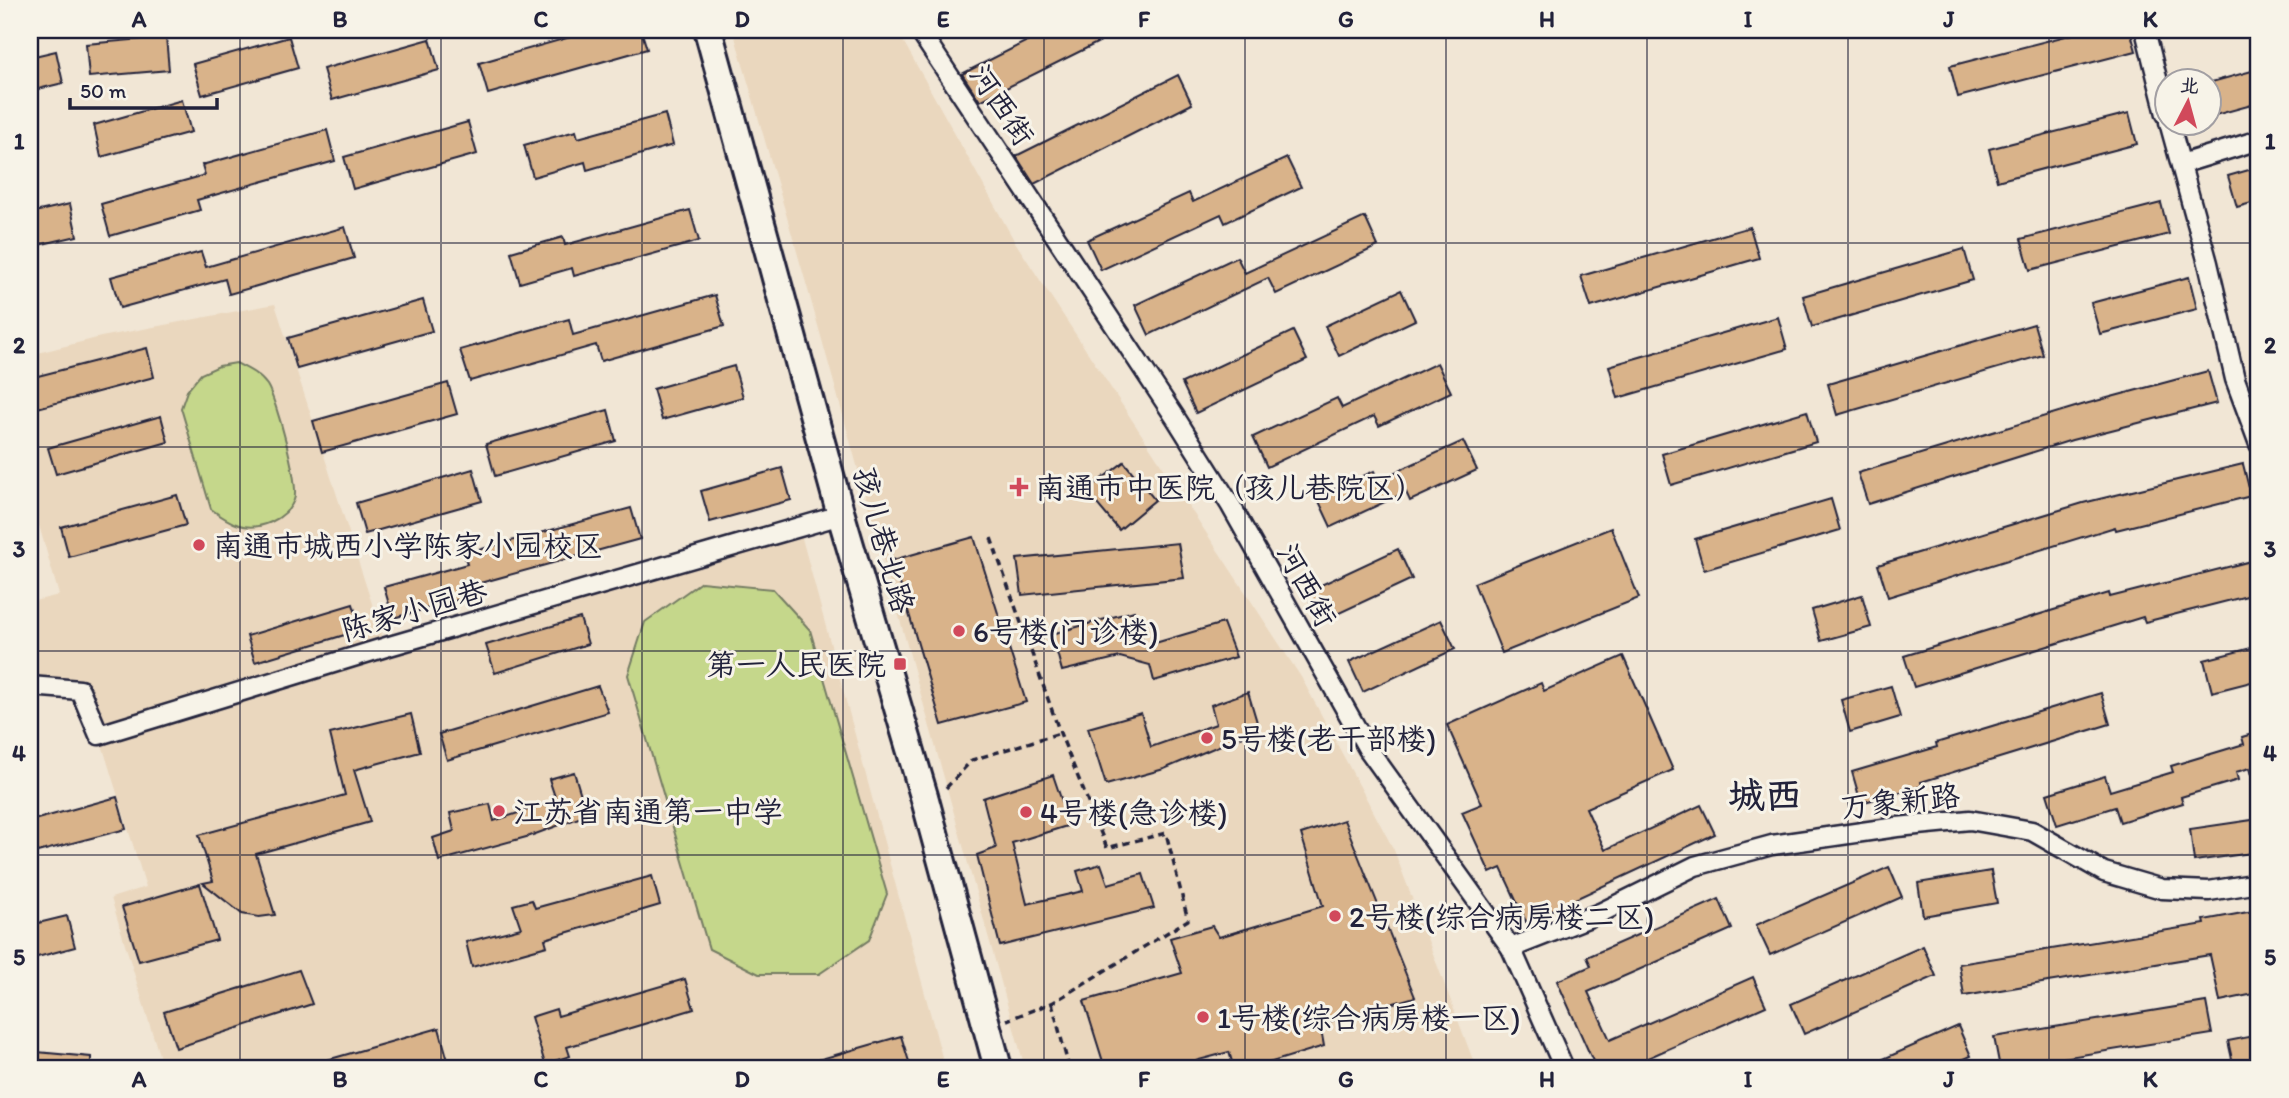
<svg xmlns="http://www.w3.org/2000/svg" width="2289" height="1098" font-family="Itim,'LXGW WenKai TC',sans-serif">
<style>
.built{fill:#ead7be}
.green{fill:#c5d78b;stroke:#747c63;stroke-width:2}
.building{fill:#d9b38a;stroke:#22223b;stroke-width:2}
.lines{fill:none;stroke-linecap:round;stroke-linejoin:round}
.minor-casing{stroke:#22223b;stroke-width:23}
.secondary-casing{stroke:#22223b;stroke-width:32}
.path{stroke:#22223b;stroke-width:3.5;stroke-dasharray:7 5;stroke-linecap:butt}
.minor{stroke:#f7f3e8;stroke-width:18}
.secondary{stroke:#f7f3e8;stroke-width:26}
.grid{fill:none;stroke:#22223b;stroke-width:2;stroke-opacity:0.55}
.poi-dot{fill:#d1495b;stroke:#f7f3e8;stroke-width:2.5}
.labels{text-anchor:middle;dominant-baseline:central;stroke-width:6;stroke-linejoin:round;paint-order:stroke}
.street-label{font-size:30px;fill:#22223b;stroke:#f7f3e8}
.poi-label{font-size:30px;fill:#22223b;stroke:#f7f3e8;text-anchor:start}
.district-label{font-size:37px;font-weight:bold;fill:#22223b;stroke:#f7f3e8}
.neatline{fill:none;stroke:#22223b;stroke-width:2.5}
.grid-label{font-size:23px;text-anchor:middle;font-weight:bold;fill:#22223b}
</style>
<rect width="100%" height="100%" fill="#f1e6d5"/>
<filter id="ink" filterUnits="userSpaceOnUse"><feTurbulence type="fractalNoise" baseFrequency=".0143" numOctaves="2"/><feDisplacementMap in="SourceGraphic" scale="14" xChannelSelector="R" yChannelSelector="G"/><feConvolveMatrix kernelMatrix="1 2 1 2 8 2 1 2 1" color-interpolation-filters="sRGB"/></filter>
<g filter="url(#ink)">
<g class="built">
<path d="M733 30H897L1015 242 1301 677 1394 850 1473 1060 1443 1068H1025L810 297Z"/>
<path d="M275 304 386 647 799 527 945 1068H163L111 898 146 887 99 735 80 690 30 686V602L59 595 30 494V355L101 337Z"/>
</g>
<g class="green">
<path d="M236 363C248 369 259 374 267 385 276 399 300 486 294 500 286 520 258 531 239 525 229 522 219 515 211 509L181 408 187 391 201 374 219 366Z"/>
<path d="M701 582 773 589 810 630 887 894 869 940 819 974H759L709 949 628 675 645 622Z"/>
</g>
<g class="building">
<path d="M595 30H641L647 49 488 94 479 63Z"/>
<path d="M1049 30H1123L980 101 962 74Z"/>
<path d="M2089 30H2130L2136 51 1958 97 1950 66Z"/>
<path d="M166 37 169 70 89 77 86 44Z"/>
<path d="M289 37 298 68 202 95 193 64Z"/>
<path d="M430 39 439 70 332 100 323 69Z"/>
<path d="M56 51 63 83 30 91V57Z"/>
<path d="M2259 69V103L2208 117V83Z"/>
<path d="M1178 75 1192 104 1034 184 1016 156Z"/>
<path d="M182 100 191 132 101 157 94 125Z"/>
<path d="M2129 113 2137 144 1997 181 1989 149Z"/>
<path d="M665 114 673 145 587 170 585 162 533 177 524 145 576 131 578 138Z"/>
<path d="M468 122 477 154 353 189 344 157Z"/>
<path d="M327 130 335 161 197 200 200 210 110 236 101 204 205 175 202 165Z"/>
<path d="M1287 158 1301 187 1225 223 1221 214 1101 270 1087 240 1189 193 1193 202Z"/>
<path d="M2259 167V201L2237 207 2228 176Z"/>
<path d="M2161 203 2169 234 2030 270 2021 239Z"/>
<path d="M70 204 77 236 30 247V213Z"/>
<path d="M690 210 699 241 574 276 572 268 520 283 511 252 563 237 565 245Z"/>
<path d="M1365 217 1378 246 1276 294 1268 278 1149 335 1135 305 1237 257 1245 273Z"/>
<path d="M345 227 354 258 229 294 225 279 120 308 111 277 201 252 206 267Z"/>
<path d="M1750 227 1759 258 1591 307 1581 276Z"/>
<path d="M1964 249 1973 280 1812 327 1803 296Z"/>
<path d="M2189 277 2197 309 2100 334 2091 303Z"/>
<path d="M1401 290 1415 320 1339 356 1325 326Z"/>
<path d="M715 295 724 326 601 361 596 345 470 381 460 350 569 319 573 335Z"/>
<path d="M423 300 432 331 297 369 288 338Z"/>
<path d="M1778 317 1787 349 1618 398 1609 366Z"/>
<path d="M2034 324 2043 355 1837 415 1828 384Z"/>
<path d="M1293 331 1307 360 1196 413 1182 383Z"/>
<path d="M147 348 154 377 30 410V378Z"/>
<path d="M1437 363 1451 392 1379 426 1374 416 1267 467 1253 437 1337 398 1342 408Z"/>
<path d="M734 366 743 397 662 420 653 389Z"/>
<path d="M2208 371 2217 403 2072 440 1868 504 1858 473 2085 404Z"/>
<path d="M448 383 457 414 322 452 313 421Z"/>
<path d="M608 410 616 441 495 476 486 444Z"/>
<path d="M1807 411 1816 442 1671 485 1662 454Z"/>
<path d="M161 416 168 442 56 474 48 448Z"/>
<path d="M1463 441 1477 470 1410 501 1406 492 1331 527 1317 497 1374 471 1378 480Z"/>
<path d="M1124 462 1155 500 1119 530 1086 491Z"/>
<path d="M2243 464 2251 496 2116 530 2115 527 1888 597 1878 565 2083 503Z"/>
<path d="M782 468 791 500 710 522 701 491Z"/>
<path d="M473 469 482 501 365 534 356 503Z"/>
<path d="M177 495 186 525 69 557 61 527Z"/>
<path d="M1831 499 1840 530 1704 570 1695 539Z"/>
<path d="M631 508 640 539 473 585 476 595 393 618 384 587 467 564 464 554Z"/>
<path d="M1611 528 1639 598 1502 653 1474 583Z"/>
<path d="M974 537 1026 702 942 725 893 560Z"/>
<path d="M1178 543 1184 578 1022 595 1017 559Z"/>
<path d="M1398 549 1412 579 1320 622 1306 592Z"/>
<path d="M2259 559V593L2145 622 2143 617 1914 687 1904 656 2109 593 2110 597Z"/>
<path d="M1862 595 1871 627 1821 641 1812 610Z"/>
<path d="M353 604 361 630 255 662 247 636Z"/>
<path d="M1134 611 1145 646 1223 623 1236 657 1154 681 1150 665 1120 657 1062 671 1052 634Z"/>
<path d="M580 618 588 644 495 673 486 645Z"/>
<path d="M1441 620 1455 649 1363 692 1349 662Z"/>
<path d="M2259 646V680L2212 692 2204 660Z"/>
<path d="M1623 656 1673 770 1586 808 1605 850 1701 805 1715 834 1526 922 1501 868 1490 873 1462 812 1482 804 1447 725 1541 683 1544 691Z"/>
<path d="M598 686 608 712 447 760 439 734Z"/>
<path d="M1891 686 1900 717 1850 732 1841 700Z"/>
<path d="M1248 692 1259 729 1164 769 1106 785 1088 728 1141 713 1151 747 1216 724 1211 705Z"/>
<path d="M2101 693 2110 724 1921 782 1922 786 1861 803 1852 772 1937 747 1936 743Z"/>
<path d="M411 714 420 752 354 770 370 822 256 854 275 915 259 917 242 914 203 883 213 881 199 835 345 795 330 734Z"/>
<path d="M2259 732V782H2254L2250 768 2236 772 2238 780 2181 797 2183 803 2120 822 2115 807 2057 825 2047 794 2105 776 2110 791 2173 772 2171 766 2244 744 2242 737Z"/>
<path d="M574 772 587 815 530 836 439 861 433 838 454 831 450 813 490 804 494 821 533 808 556 800 549 779Z"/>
<path d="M1053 775 1070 825 1012 843 1027 904 1083 891 1077 871 1101 864 1108 884 1143 874 1154 908 1000 946 977 855 996 848 983 798Z"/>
<path d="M117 797 126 829 30 854V821Z"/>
<path d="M2259 819V852L2194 861 2190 829Z"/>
<path d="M1344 820 1415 997 1320 1024 1324 1046 1252 1068H1234L1229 1052 1169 1068H1105L1084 1001 1182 973 1170 938 1212 926 1219 937 1323 906 1301 834Z"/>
<path d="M1889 867 1902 897 1770 955 1756 925Z"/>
<path d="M1991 871 1997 903 1923 916 1918 883Z"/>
<path d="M652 876 660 905 545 939 547 946 472 967 466 942 521 928 513 905 532 900 535 908Z"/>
<path d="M200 884 217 940 139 961 122 907Z"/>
<path d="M1719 899 1732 929 1588 992 1610 1040 1753 977 1766 1006 1625 1068H1596L1557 981 1591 966 1587 957Z"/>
<path d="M2259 910V993L2220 1001 2210 955 1964 996 1959 964 2205 924 2204 920Z"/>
<path d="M67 916 75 947 30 959V925Z"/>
<path d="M1923 946 1936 976 1804 1034 1791 1004Z"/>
<path d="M299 970 312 1004 176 1048 164 1012Z"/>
<path d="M685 979 694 1009 567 1047 570 1056 545 1064 531 1017 556 1009 558 1016Z"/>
<path d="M2206 1002 2212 1034 2000 1068 1994 1037Z"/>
<path d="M1958 1026 1971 1056 1944 1068H1863Z"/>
<path d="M439 1028 450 1068H314L313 1064Z"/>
<path d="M2259 1035V1068H2234L2228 1041Z"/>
<path d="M901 1036 911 1068H804V1064Z"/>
<path d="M37 1052 91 1057V1068H36Z"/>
</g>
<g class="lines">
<defs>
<g id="minor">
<path d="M919 30 1175 417 1231 506 1368 749 1511 948 1564 1068"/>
<path d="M2145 30 2166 114"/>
<path d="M2169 122 2208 263 2235 379 2259 444"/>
<path d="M2181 164 2259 140"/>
<path d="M30 686 80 690 99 735 386 647 841 515"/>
<path d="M1511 948 1600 913 1695 866 1772 845 1897 827 1970 820 2032 831 2104 872 2162 889 2209 891 2259 883"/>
</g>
<path id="secondary" d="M708 30 841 515 924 796 998 1068"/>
</defs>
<use href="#minor" class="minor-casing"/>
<use href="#secondary" class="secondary-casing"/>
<g class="path">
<path d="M991 538 1060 733 1107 848 1166 833 1188 920 1052 1003 1007 1020"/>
<path d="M946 788 972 760 1060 733"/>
<path d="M1052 1003 1069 1068"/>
</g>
<use href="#minor" class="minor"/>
<use href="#secondary" class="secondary"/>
</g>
</g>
<path class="grid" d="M240 30V1068M441 30V1068M642 30V1068M843 30V1068M1044 30V1068M1245 30V1068M1446 30V1068M1647 30V1068M1848 30V1068M2049 30V1068M30 243H2259M30 447H2259M30 651H2259M30 855H2259"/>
<g class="poi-dot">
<path d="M1015.5 476.5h7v7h7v7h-7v7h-7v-7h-7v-7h7z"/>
<circle cx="199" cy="545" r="7"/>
<circle cx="959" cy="631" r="7"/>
<rect x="893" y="657" width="14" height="14" rx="3.5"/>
<circle cx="1207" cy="738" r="7"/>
<circle cx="499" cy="811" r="7"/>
<circle cx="1026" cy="812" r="7"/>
<circle cx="1335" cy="916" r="7"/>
<circle cx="1203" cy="1017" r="7"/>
</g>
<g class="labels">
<g class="street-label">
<text transform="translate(1002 105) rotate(56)">河西街</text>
<text transform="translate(884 540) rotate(74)">孩儿巷北路</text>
<text transform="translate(1307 585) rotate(61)">河西街</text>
<text transform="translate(414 610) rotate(-16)">陈家小园巷</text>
<text transform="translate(1900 801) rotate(-6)">万象新路</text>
</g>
<g class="poi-label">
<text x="1035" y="487">南通市中医院（孩儿巷院区）</text>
<text x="213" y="545">南通市城西小学陈家小园校区</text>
<text x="973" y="631">6号楼(门诊楼)</text>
<text x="886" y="664" text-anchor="end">第一人民医院</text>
<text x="1221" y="738">5号楼(老干部楼)</text>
<text x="513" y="811">江苏省南通第一中学</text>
<text x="1040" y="812">4号楼(急诊楼)</text>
<text x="1349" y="916">2号楼(综合病房楼二区)</text>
<text x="1217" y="1017">1号楼(综合病房楼一区)</text>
</g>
<g class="district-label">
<text x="1765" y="795">城西</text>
</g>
</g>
<rect width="2289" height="1098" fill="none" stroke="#f7f3e8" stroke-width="77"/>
<g transform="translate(2188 102) rotate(6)"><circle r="33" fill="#f7f3e8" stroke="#a29fa3" stroke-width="2"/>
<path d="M0-5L12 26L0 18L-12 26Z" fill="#d1495b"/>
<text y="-10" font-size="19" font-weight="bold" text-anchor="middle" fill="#22223b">北</text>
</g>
<path d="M70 98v10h147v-10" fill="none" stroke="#22223b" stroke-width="3.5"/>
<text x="80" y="98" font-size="21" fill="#22223b" stroke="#f7f3e8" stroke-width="5" paint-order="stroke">50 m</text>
<rect x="38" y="38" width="2212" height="1022" class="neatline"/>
<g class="grid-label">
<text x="139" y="27">A</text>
<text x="340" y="27">B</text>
<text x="541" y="27">C</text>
<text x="742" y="27">D</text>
<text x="943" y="27">E</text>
<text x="1144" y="27">F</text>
<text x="1346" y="27">G</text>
<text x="1547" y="27">H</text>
<text x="1748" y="27">I</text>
<text x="1949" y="27">J</text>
<text x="2150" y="27">K</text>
<text x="19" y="149">1</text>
<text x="2270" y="149">1</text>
<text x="19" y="353">2</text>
<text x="2270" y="353">2</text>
<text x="19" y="557">3</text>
<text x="2270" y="557">3</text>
<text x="19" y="761">4</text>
<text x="2270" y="761">4</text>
<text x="19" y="965">5</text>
<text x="2270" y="965">5</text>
<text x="139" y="1087">A</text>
<text x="340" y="1087">B</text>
<text x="541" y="1087">C</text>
<text x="742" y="1087">D</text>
<text x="943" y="1087">E</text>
<text x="1144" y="1087">F</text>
<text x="1346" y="1087">G</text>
<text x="1547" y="1087">H</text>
<text x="1748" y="1087">I</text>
<text x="1949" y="1087">J</text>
<text x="2150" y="1087">K</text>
</g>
</svg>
